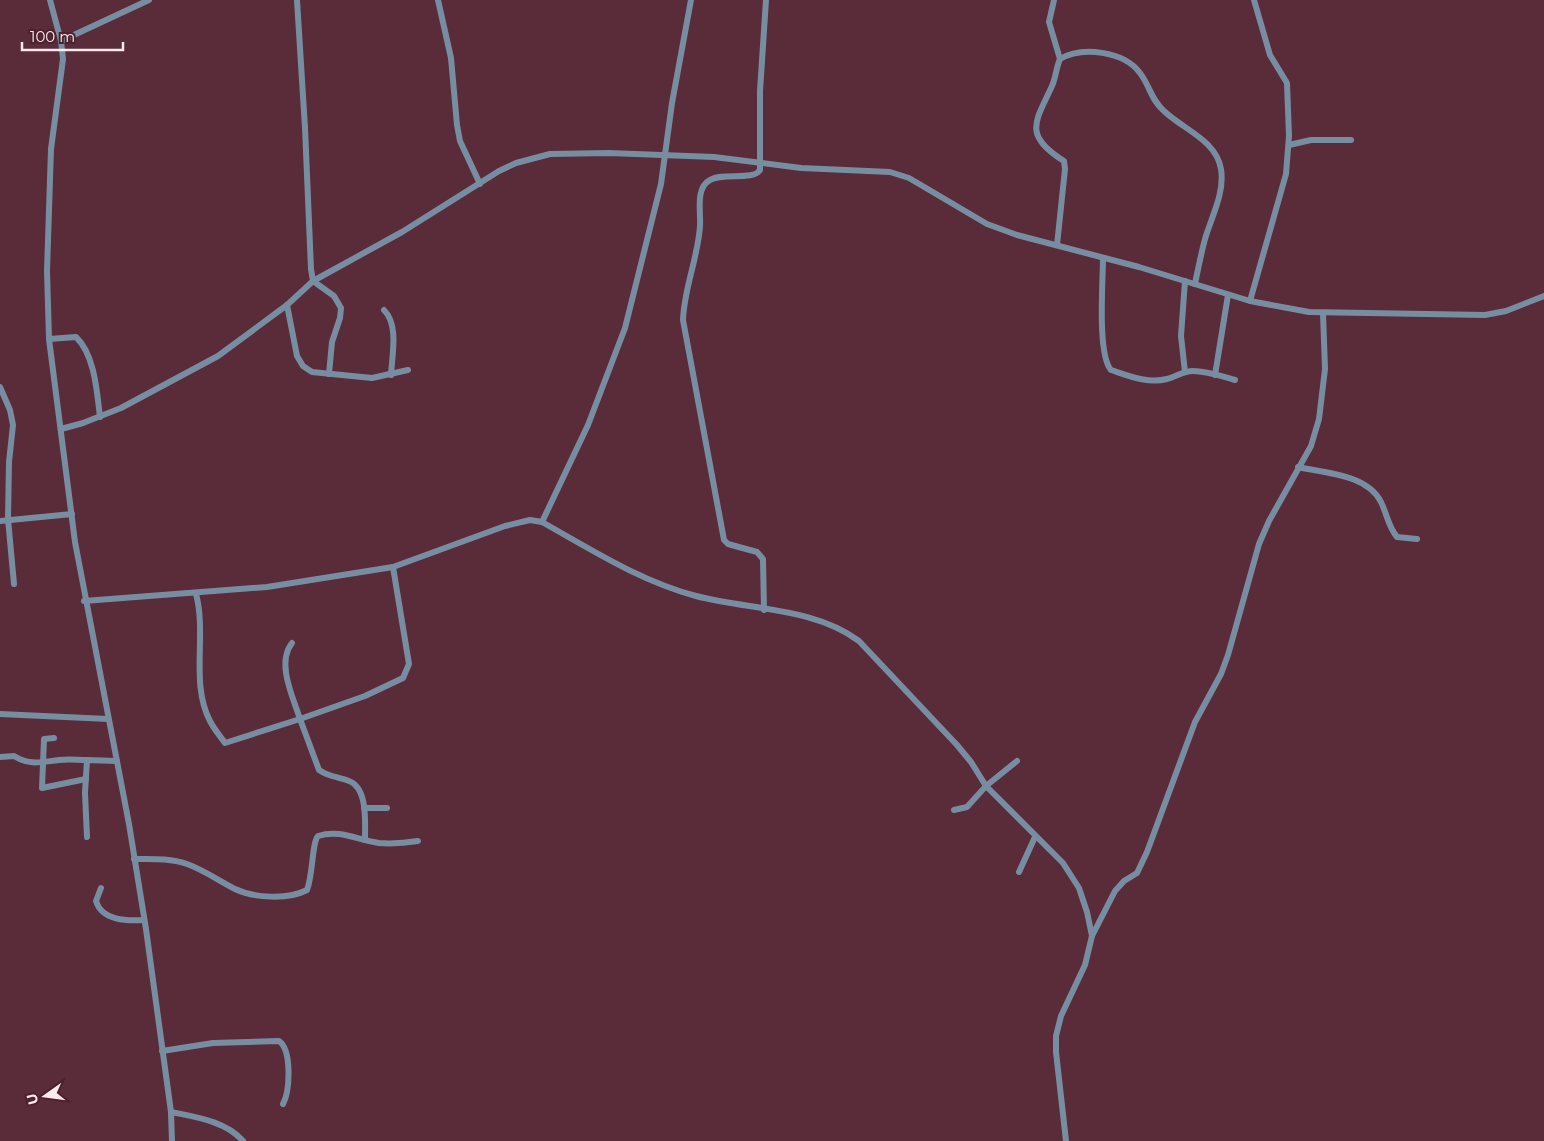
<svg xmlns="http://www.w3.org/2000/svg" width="1544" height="1141" font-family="Montserrat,sans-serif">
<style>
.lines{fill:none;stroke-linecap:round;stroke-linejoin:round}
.minor{stroke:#778ea2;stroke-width:6}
</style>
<rect width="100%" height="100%" fill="#5a2b38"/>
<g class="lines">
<g class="minor">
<path d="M50 0 61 41 63 59 51 149 47 271 49 339 75 542 129 824 146 929 171 1112 172 1141"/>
<path d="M297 0 305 128 311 269 313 281 334 296 341 308 340 318 332 342 329 374"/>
<path d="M438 0 451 58 457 125 460 141 480 184"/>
<path d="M1054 0 1049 22 1060 59"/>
<path d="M61 41 149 0"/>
<path d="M1289 145 1311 140H1351"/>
<path d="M1057 245 1065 169 1064 161C1022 135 1036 121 1052 86 1056 77 1056 68 1060 59 1082 46 1124 51 1140 73 1150 86 1151 100 1164 111 1184 130 1216 140 1221 169 1225 193 1211 218 1205 239 1201 254 1198 269 1195 284"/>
<path d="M1103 258C1103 281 1097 354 1111 370 1129 376 1148 384 1167 379 1176 377 1183 371 1193 371 1207 371 1221 376 1235 380"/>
<path d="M1185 281 1181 336 1185 372"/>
<path d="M1250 301 1286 174 1289 136 1287 83 1270 55 1254 0"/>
<path d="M287 305 297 356 303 366 312 372 372 378 408 370"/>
<path d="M384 310C399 325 392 355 391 375"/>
<path d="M49 339 76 337C95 355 97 393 100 417"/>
<path d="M1215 375 1228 295"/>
<path d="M0 387 10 410 13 425 9 462 8 519 14 584"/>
<path d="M61 429 83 423 121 408 218 356 287 305 313 281 402 232 499 171 516 163 550 154 609 153 714 157 801 168 890 172 909 178 987 224 1017 235 1139 267 1250 301 1309 312 1485 315 1506 311 1544 296"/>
<path d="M1298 467C1324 473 1367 474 1381 502 1387 514 1388 526 1397 537L1417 539"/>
<path d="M0 521 72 514"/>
<path d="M542 522 588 425 625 328 661 184 672 103 691 0"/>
<path d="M196 594C207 635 190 683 210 721 214 729 220 736 225 743L300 719 319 770C329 777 339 777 349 781 368 788 365 823 365 840"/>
<path d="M84 601 267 587 393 567 505 526 530 520 542 522C592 550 640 581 696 596 749 610 814 607 859 641L957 745 971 762 986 786 1063 863 1079 888 1087 912 1092 936 1085 965 1061 1016 1056 1036V1052L1066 1141"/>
<path d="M764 610 763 559 757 552 728 544 724 540 683 320C684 288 698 258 700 226 701 212 695 188 710 180 723 172 753 181 760 170V91L766 0"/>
<path d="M292 643C276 663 293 697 300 719L365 696 403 678 409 664 393 567"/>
<path d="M0 714 108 719"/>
<path d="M54 738 44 739 42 788 86 779"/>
<path d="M0 757 14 756C30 766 41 762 59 760 68 759 78 760 87 760"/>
<path d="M364 808H387"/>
<path d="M954 810 967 807 986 786 1017 761"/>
<path d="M87 837 85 793 87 760 117 761"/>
<path d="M134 859C152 859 170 858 187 864 204 870 219 881 235 889 254 898 288 900 307 890 313 875 312 842 318 836 340 829 357 840 379 843 392 844 405 843 418 841"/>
<path d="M1019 872 1035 837"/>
<path d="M101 888 96 901C102 921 127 921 144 920"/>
<path d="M1092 936 1115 891 1124 881 1137 873 1147 852 1195 722 1221 674 1228 655 1259 544 1269 521 1311 446 1319 419 1325 369 1323 313"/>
<path d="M162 1051 213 1043 279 1041C292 1050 290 1091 283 1104"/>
<path d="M171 1112C195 1117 226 1121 243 1141"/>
</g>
</g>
<g transform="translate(45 1096) rotate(256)" stroke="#4f212e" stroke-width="4" paint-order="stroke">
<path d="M0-4L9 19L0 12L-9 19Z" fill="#feebef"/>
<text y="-8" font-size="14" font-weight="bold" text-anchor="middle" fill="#feebef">U</text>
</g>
<path d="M22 42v8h101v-8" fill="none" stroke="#feebef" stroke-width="2.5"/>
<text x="30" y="42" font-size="15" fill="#feebef" stroke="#4f212e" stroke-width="4" paint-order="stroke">100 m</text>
</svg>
